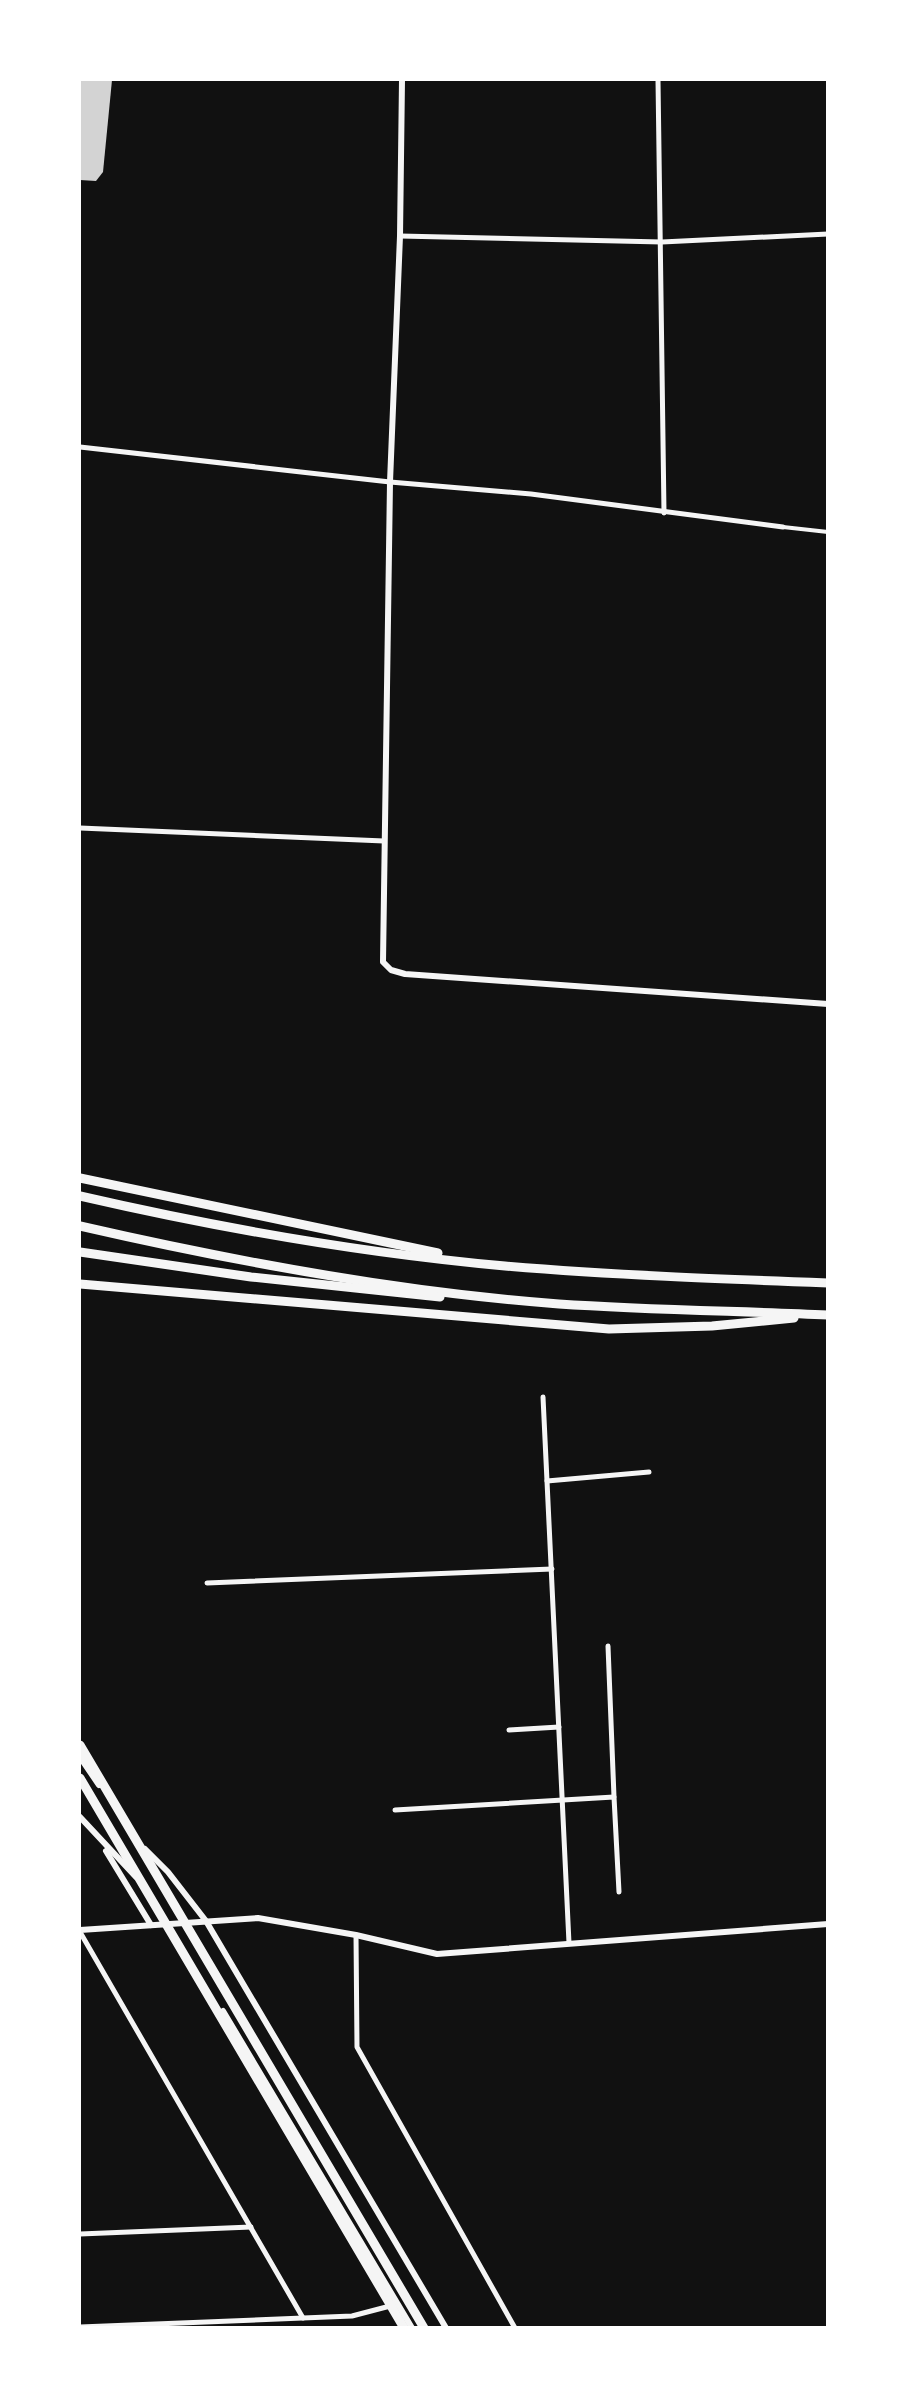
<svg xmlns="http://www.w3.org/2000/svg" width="907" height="2407" font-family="Inter,sans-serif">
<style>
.building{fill:#d3d3d3}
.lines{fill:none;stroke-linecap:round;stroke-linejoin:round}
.pedestrian{stroke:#f5f5f5;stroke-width:4}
.minor{stroke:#f5f5f5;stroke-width:5}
.tertiary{stroke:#f5f5f5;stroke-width:6}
.motorway{stroke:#f5f5f5;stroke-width:9}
</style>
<rect width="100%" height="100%" fill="#111"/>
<path class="building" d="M80 80H112L103 172 96 181 80 180Z"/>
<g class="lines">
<path class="pedestrian" d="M783 527 828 532"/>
<g class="minor">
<path d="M658 80 664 513"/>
<path d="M400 236 662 242 828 234"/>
<path d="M80 447 390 482 531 494 783 527"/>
<path d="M80 828 384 841"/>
<path d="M543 1397 569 1943"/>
<path d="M547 1481 649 1472"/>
<path d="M207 1583 552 1569"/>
<path d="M608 1646 614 1797"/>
<path d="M509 1730 559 1727"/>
<path d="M395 1810 614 1797 619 1892"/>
<path d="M80 1932 303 2318"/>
<path d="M356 1935 357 2047 515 2328"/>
<path d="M80 2234 251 2227"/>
<path d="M80 2327 352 2316 394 2305"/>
</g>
<g class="tertiary">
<path d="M402 80 400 236 390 482 383 962 391 970 405 974 828 1004"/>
<path d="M80 1757 99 1785"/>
<path d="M80 1817 136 1877"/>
<path d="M145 1849 168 1872 206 1921 446 2328"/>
<path d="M106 1851 151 1925"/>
<path d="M80 1930 258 1918 356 1935 437 1954 828 1924"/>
<path d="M223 2011 412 2328"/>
</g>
<g class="motorway">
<path d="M80 1178 438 1253"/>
<path d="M80 1196C219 1228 362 1253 505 1266 612 1275 720 1279 828 1283"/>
<path d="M80 1226C237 1262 398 1292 559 1304 648 1310 738 1311 828 1315"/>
<path d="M80 1252 251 1277 440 1297"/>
<path d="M80 1284 609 1329 712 1326 794 1318"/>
<path d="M80 1745 424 2328"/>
<path d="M80 1778 404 2328"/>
</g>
</g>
<rect width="907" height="2407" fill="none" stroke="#ffffff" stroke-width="162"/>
</svg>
